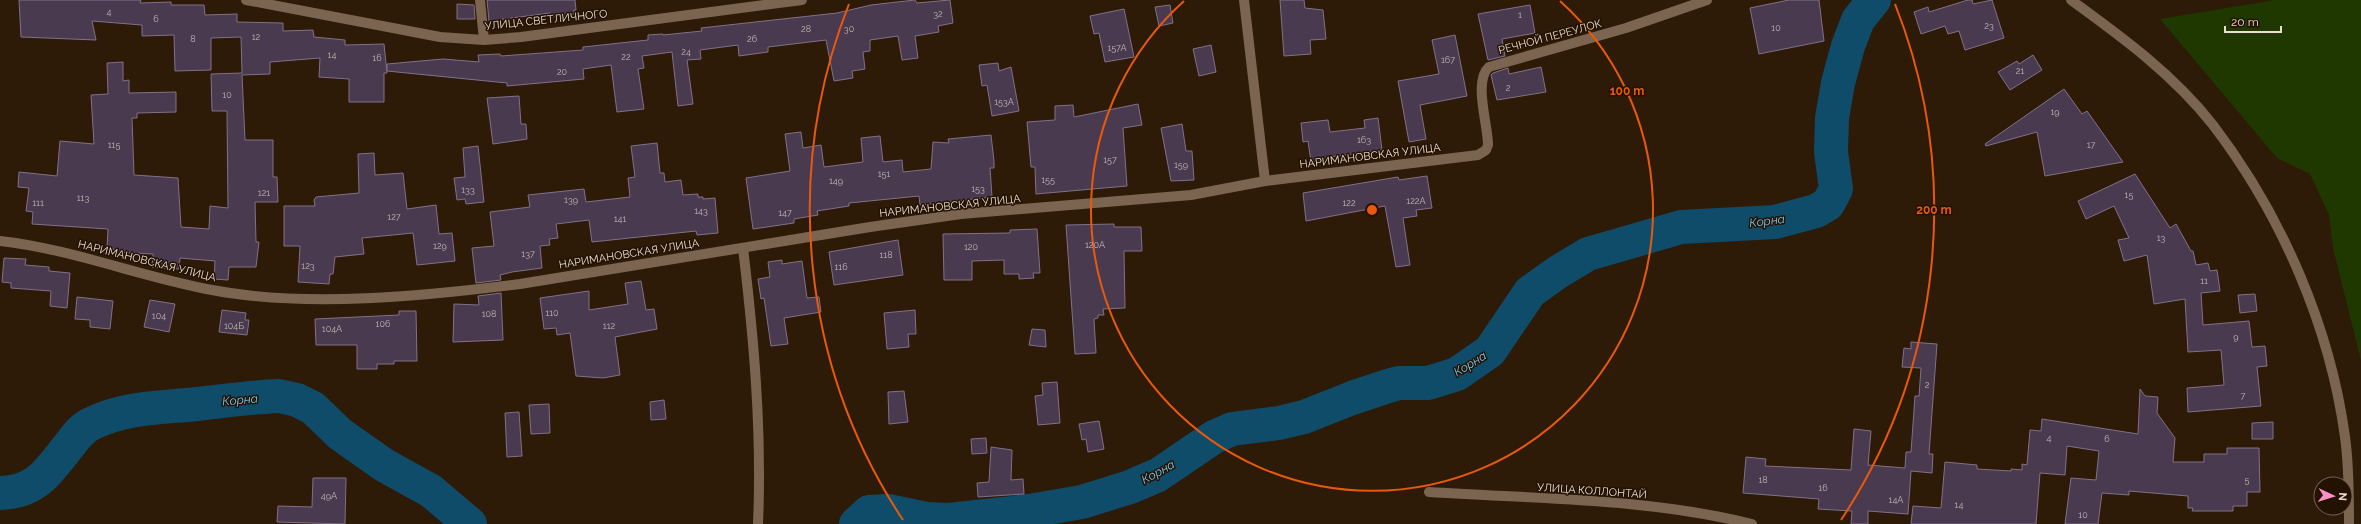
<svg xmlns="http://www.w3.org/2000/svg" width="2361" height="524" font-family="Raleway,sans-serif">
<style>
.green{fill:#1e3800}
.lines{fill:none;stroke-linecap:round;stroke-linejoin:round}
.river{stroke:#0f4c69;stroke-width:34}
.building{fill:#4a3a50;stroke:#817089}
.street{stroke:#7b6550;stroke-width:10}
.secondary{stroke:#7b6550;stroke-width:10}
.ring{fill:none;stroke:#e8590c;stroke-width:2}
.labels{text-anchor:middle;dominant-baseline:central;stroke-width:3;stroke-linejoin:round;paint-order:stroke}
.number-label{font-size:9px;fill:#c2b5b2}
.street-label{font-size:11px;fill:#eaded2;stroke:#231101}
.water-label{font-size:12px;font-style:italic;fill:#82cbf4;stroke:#231101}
.centre{fill:#e8590c;stroke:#231101;stroke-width:2}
.ring-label{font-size:12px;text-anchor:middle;font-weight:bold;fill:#e8590c;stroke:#231101;stroke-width:3;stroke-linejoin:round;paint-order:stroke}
</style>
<rect width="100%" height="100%" fill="#2d1b07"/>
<path class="green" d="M2275 0H2361V361L2333 248 2329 215 2310 174 2277 158 2160 19Z"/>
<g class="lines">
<g class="river">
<path d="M0 493C38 492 49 470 71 443 77 435 83 427 93 423 126 407 161 408 197 404 225 401 251 397 279 396L297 400 313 408 340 434 384 465 431 491 470 524"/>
<path d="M856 524 869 512 888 511 926 519 949 520 1029 511 1082 502 1130 487 1158 475 1214 437 1232 429 1279 423 1304 417 1352 398 1388 386 1399 383H1428L1457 374 1490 351 1530 292 1558 272 1588 254 1681 227 1775 222 1816 211 1828 204 1836 189 1831 152 1832 118 1838 83 1848 46 1858 20 1874 0"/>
</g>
</g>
<g class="building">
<path d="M19 0H141L140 3 171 2V5H204L205 15 237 14V22L283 23V31L313 30 314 37 345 40V45L384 44 387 73H384V102H349V79L319 77 320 58 270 62V74L242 75 245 140H273V177H277L278 202H255L256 242H259L256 267H229L228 280 214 279 215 261 180 258 179 269 152 267 153 254 114 252V249L107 248 108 229 32 224 33 212 26 211 29 188 18 187 19 172 57 176 60 141 94 144 91 95 108 94 107 63 123 62V81L129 80V93L176 92V112L137 113V118H132L134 175 178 178 181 227 209 229 210 206 228 208 227 111H212L211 74 242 73 241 37 211 38V70L175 71 174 35 142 36V25L92 21 96 40 21 37Z"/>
<path d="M487 0H575L576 10H574V14L550 17V13L489 21Z"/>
<path d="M915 0 917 3 950 0 953 23 938 26 939 32 915 36 918 58 902 60 898 36 870 40V51L863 52 865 69 852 71 853 78 834 81 826 40 768 47V52L739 56 738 45 700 50 701 59 687 60 693 104 678 106 672 52 642 56 644 68 638 69 644 109 617 112 611 65 583 69 584 79 507 86V83L387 71V64L443 59 479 62 478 55 500 54 501 56 583 50V47L648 40V35L663 34V35L702 31 701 28 837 13 871 5Z"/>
<path d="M1280 0H1304L1305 8 1323 10 1326 39 1310 40 1311 54 1284 56Z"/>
<path d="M1789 0H1819L1824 41 1759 54 1750 8Z"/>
<path d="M1968 0H1972L1973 4 1992 0 2004 38 1965 50 1959 31 1948 34 1945 26 1921 34 1914 12 1928 7 1929 12Z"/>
<path d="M457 4 474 5 475 19H457Z"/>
<path d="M1170 5 1173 23 1159 26 1155 7Z"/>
<path d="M1530 5 1535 33 1502 39 1505 56 1488 60 1478 14Z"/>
<path d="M1124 9 1134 57 1105 62 1099 33 1094 34 1090 16Z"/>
<path d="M1455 35 1467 96 1420 105 1426 139 1409 142 1398 81 1439 74 1432 40Z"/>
<path d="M1211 45 1216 72 1199 76 1193 49Z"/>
<path d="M2033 55 2042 70 2010 90 1998 72 2017 61 2019 64Z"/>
<path d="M998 63 999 71 1011 67 1019 111 992 116 987 85 982 86 979 65Z"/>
<path d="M1541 67 1546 92 1497 100 1491 75 1493 73 1508 68 1509 74Z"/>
<path d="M2064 89 2082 114 2087 111 2123 162 2045 176 2037 132 1986 146 1985 144Z"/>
<path d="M519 96 521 124H526L527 139 493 144 487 98Z"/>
<path d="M1138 104 1142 125 1123 128 1127 186 1036 194 1035 167H1031L1027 122 1055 120V106L1073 105 1074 117Z"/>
<path d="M1378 118 1382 150 1330 157V160L1311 162 1308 141 1303 142 1301 123 1328 120 1330 132 1365 128 1364 120Z"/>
<path d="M1182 124 1186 151H1192L1194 180 1171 181 1161 128Z"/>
<path d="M801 132 803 148 821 145 824 167 863 162 861 138 880 136 883 162 902 160 903 172 931 169 933 142 949 143 948 139 991 135 994 161V168H990L992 197 920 205 919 196 849 203V206L817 211 818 215 794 219V223L753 229 746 178 790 171 785 134Z"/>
<path d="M657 143 660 173H664L665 182 681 180 683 195 698 194V197H703V199L715 198 718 233 697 235 696 231 592 242 589 220 556 224 558 238 549 239 550 245 540 246 542 268 512 272 500 275 501 280 476 283 472 248 494 246 490 212 530 207 528 195 584 189 586 202 630 197 628 178 635 177 631 146Z"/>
<path d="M478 146 484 202 466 204 465 199 457 200 454 178 465 177 463 148Z"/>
<path d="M374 153 375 175 403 173 407 209 436 205 439 234 452 233 455 261 417 265 413 233 362 238 364 254 335 257 333 274H330L329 284 298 282 300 246H284V206H315L314 200 316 197 359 193 358 154Z"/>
<path d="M2135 174 2170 228 2176 224 2191 251H2193L2196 265 2208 263 2210 271 2217 270 2220 291 2201 293 2203 325 2249 321 2252 347 2265 346 2267 366 2257 367 2261 406 2188 412 2187 388 2224 385 2221 350 2188 352 2185 299 2154 304 2147 255 2124 261 2118 240 2129 238 2114 206 2086 219 2078 201Z"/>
<path d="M1427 176 1432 208 1416 210 1417 216 1403 218 1410 265 1396 267 1385 206 1306 221 1303 193 1398 177 1399 180Z"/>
<path d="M1114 224V227H1141L1142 251H1124L1125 308 1103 309 1104 315H1098V318L1094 319 1096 353 1075 354 1066 225Z"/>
<path d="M1037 229 1040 273H1033L1034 278 1019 279V274H1004V260L972 261V280H944L943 234 1010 233V230Z"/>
<path d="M898 240 903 275 834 285 829 252Z"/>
<path d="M4 258 26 259 25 265 49 267V271L70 273 67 308 50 306 51 291 11 288V283L2 282Z"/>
<path d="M782 260V264L802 261 807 298 819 297 821 312 784 318 788 344 771 346 764 298 761 299 758 279 770 277 768 262Z"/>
<path d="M641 281 646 310 654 309 657 329 615 337 620 375 603 378 576 376 570 333 557 335 556 328 544 329 540 298 589 291V310L628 304 625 283Z"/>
<path d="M501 293 503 340 453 342 454 304 479 305 478 296Z"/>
<path d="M2255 294 2257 311 2240 313 2238 295Z"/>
<path d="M77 297 113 301 110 329 90 327V320L75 319Z"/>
<path d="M150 300 175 304 169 332 144 327Z"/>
<path d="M222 310 246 313 245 320H249L247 335 219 332Z"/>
<path d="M915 310 916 334H908L909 347 887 349 884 313Z"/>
<path d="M399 311H416L417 361H394V364H377V369H357V345H316L315 319 399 315Z"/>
<path d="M1032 329 1045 330 1046 347 1029 345Z"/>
<path d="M1911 342 1937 344 1929 454H1933L1932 473 1911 471 1908 514 1868 511V524H1851L1852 511 1818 509 1819 499 1743 493 1746 457 1766 459 1765 466 1851 470 1854 429 1871 431 1868 465 1905 468 1906 452H1911L1915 396H1919L1921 368 1902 367 1904 348 1911 349Z"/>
<path d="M1057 382 1060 423 1038 425 1035 396 1043 395 1042 383Z"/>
<path d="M2140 389 2145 396 2158 397 2157 413 2175 438 2173 462H2204V454H2227V448H2259L2260 492H2247V506H2233V511H2192L2193 508H2188V496L2129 491V495L2102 493 2098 524H2065L2071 478 2096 480 2099 451 2067 446 2065 475 2040 473 2036 524H1911L1913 506 1941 508 1945 462 1977 465V469L2011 471V469L2022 470V464L2027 465 2030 430 2041 431 2042 419 2138 434Z"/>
<path d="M904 391 908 422 889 424 888 392Z"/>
<path d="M664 400 666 419 651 420 650 402Z"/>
<path d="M549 404 550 433 531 434 529 405Z"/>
<path d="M519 412 522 456 507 457 505 413Z"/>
<path d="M1099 421 1104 449 1088 452 1086 439 1082 440 1079 424Z"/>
<path d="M2273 422V439H2252V423Z"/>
<path d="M986 438 987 453 972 454 971 439Z"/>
<path d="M991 447 1012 450 1011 480 1023 479 1024 494 978 497 977 483 989 482Z"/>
<path d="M313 478H346L345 524 277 522 278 506 312 507Z"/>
</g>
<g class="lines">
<g class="street">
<path d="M246 0 440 37 484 40 521 37 802 0"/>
<path d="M480 0 484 40"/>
<path d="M1265 181 1478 155 1486 150 1488 145C1488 124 1473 81 1489 67L1626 28 1707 0"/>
<path d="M0 241C72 249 141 277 212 290 306 308 426 296 520 284L870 227 961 214 1191 195 1265 181 1244 0"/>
<path d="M743 248C754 340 762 431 758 524"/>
<path d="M1429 492C1536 499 1647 498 1752 524"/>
</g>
<path class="secondary" d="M2071 0C2122 37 2174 75 2213 125 2281 214 2330 326 2345 437 2349 465 2349 495 2349 524"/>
</g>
<g class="ring">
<path d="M1560 1A281 281 0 1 1 1184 1"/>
<path d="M903 520A562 562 0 0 1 849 4M1895 4A562 562 0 0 1 1841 520"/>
</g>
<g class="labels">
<g class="number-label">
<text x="109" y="12">4</text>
<text x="938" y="14">32</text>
<text x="1520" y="15">1</text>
<text x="156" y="19">6</text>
<text x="1989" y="26">23</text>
<text x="1776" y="28">10</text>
<text x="806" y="29">28</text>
<text x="849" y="29">30</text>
<text x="256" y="37">12</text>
<text x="193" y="39">8</text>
<text x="752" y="39">26</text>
<text x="1117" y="48">157А</text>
<text x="686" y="52">24</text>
<text x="332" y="55">14</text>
<text x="626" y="57">22</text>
<text x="377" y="58">16</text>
<text x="1448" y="60">167</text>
<text x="2020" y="71">21</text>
<text x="562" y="72">20</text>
<text x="1508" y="88">2</text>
<text x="227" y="95">10</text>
<text x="1004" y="102">153А</text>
<text x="2055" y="112">19</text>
<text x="1364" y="140">163</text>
<text x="114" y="145">115</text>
<text x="2091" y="145">17</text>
<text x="1110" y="160">157</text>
<text x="1181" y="165">159</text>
<text x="884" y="174">151</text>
<text x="1048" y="180">155</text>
<text x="836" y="181">149</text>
<text x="978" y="189">153</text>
<text x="468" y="190">133</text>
<text x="264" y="193">121</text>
<text x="2129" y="195">15</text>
<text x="83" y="198">113</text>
<text x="571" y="200">139</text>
<text x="1416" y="201">122А</text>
<text x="38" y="203">111</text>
<text x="1349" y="203">122</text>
<text x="701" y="211">143</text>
<text x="785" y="213">147</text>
<text x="394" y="217">127</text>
<text x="620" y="219">141</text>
<text x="2161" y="238">13</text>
<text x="1095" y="245">120А</text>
<text x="440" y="246">129</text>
<text x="971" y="247">120</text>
<text x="528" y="254">137</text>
<text x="886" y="255">118</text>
<text x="308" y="266">123</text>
<text x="841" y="267">116</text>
<text x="2204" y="281">11</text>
<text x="552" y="313">110</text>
<text x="489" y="314">108</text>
<text x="159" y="316">104</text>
<text x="383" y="324">106</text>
<text x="234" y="326">104Б</text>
<text x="609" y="326">112</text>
<text x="332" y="329">104А</text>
<text x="2236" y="337">9</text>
<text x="1927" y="385">2</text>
<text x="2243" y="396">7</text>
<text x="2049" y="438">4</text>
<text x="2107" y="439">6</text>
<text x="1763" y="480">18</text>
<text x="2247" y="480">5</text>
<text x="1823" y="488">16</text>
<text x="329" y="496">49А</text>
<text x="1896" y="500">14А</text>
<text x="1959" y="505">14</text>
<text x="2083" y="515">10</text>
</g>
<g class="street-label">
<text transform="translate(546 20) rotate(-6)">УЛИЦА СВЕТЛИЧНОГО</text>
<text transform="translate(1550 37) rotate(-15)">РЕЧНОЙ ПЕРЕУЛОК</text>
<text transform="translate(1370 156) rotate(-7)">НАРИМАНОВСКАЯ УЛИЦА</text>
<text transform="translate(950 206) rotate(-6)">НАРИМАНОВСКАЯ УЛИЦА</text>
<text transform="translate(629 254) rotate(-9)">НАРИМАНОВСКАЯ УЛИЦА</text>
<text transform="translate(147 261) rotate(14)">НАРИМАНОВСКАЯ УЛИЦА</text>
<text transform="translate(1592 491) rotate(4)">УЛИЦА КОЛЛОНТАЙ</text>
</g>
<g class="water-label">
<text transform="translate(1767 221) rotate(-7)">Корна</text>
<text transform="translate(1470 364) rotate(-32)">Корна</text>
<text transform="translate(240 400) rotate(-5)">Корна</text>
<text transform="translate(1158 472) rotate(-29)">Корна</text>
</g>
</g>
<circle cx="1372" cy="210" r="6" class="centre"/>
<g class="ring-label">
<text x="1627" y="95">100 m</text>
<text x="1934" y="214">200 m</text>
</g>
<g transform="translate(2333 496) rotate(94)"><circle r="19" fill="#231101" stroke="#736355"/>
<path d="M0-3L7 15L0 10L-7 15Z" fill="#fa8fc8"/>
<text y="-6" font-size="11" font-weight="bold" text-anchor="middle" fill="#eaded2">N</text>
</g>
<path d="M2225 26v6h56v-6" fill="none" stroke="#eaded2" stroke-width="2"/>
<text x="2231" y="26" font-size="12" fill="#eaded2" stroke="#231101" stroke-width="3" paint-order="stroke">20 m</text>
</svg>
